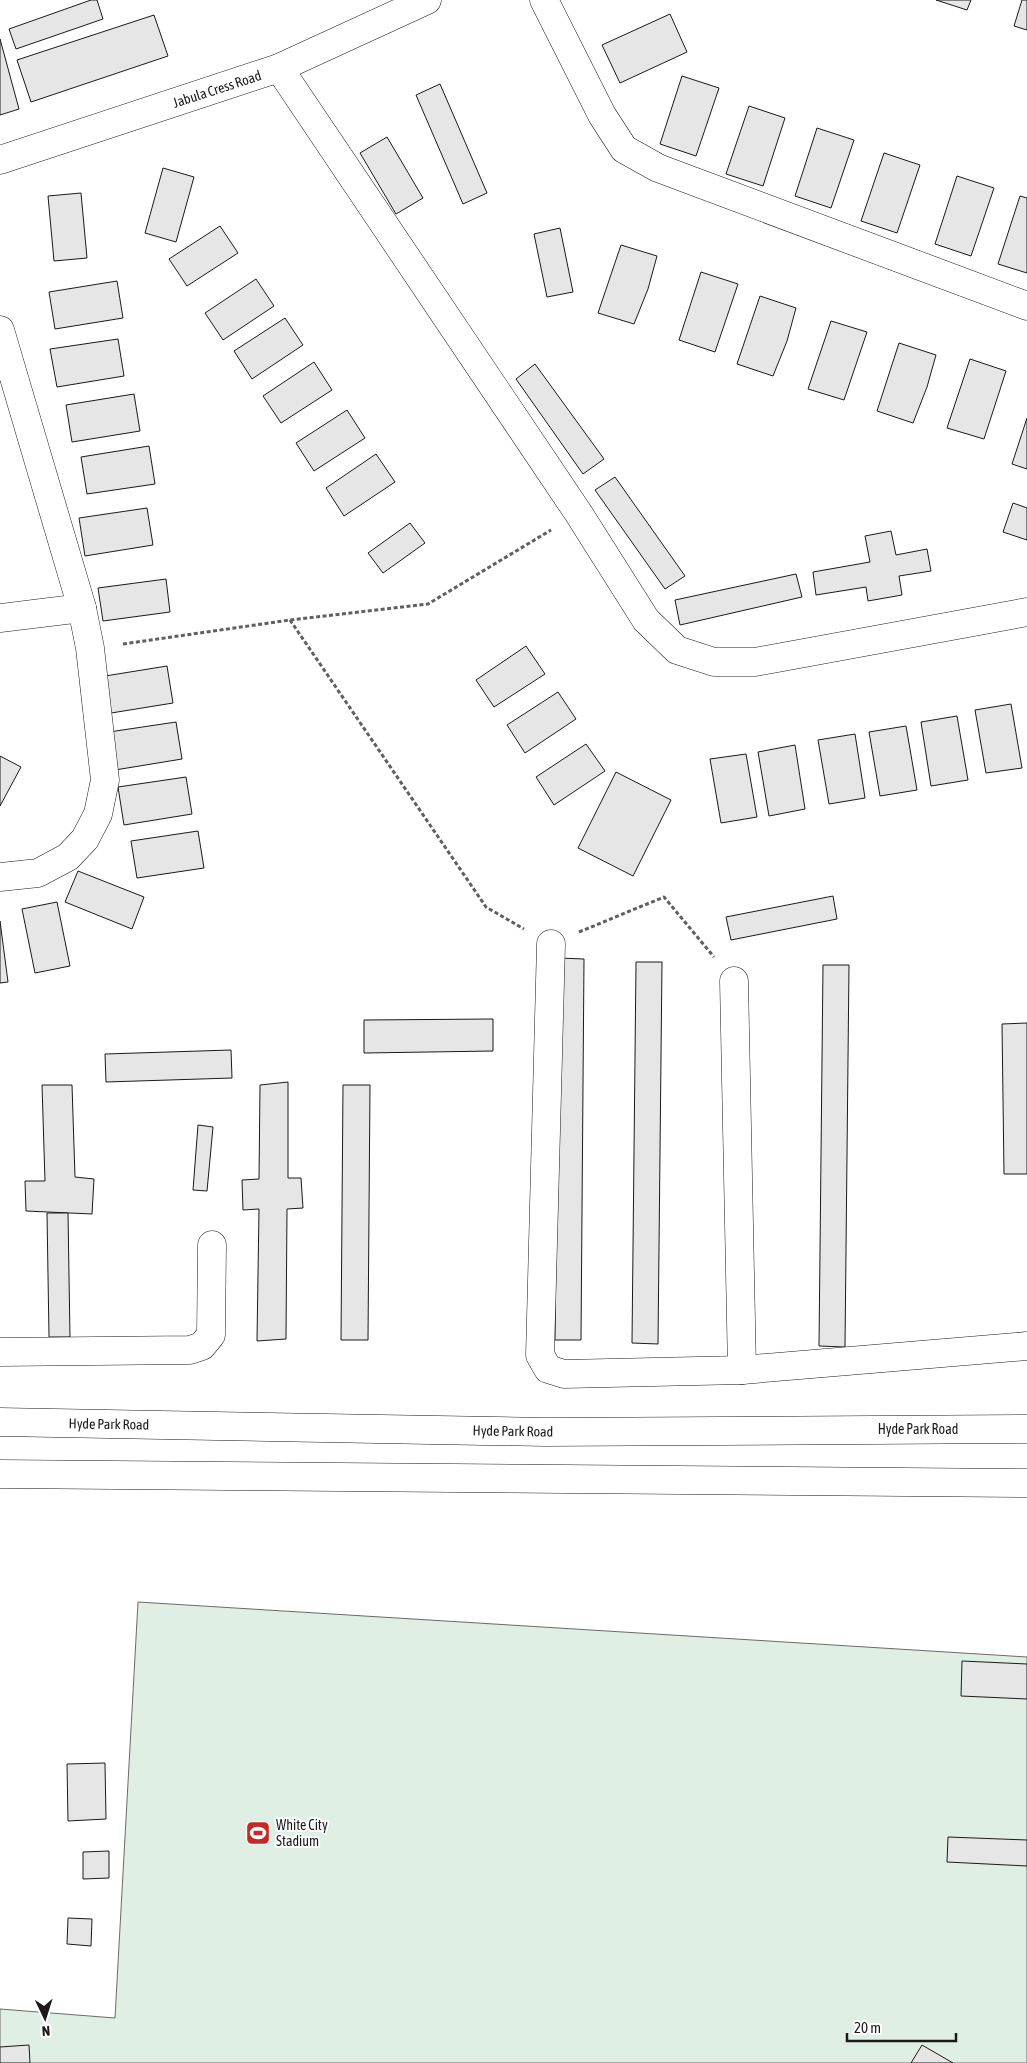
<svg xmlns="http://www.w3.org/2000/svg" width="1027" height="2063" font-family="'Asap Condensed',sans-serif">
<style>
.green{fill:#e0efe3;stroke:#6a6a6a}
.building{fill:#e6e6e6;stroke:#1a1a1a}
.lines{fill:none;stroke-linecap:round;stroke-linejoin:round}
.minor-casing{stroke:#1a1a1a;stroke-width:29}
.path{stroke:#5f5f5f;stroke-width:3;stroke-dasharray:4 2.5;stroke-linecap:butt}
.minor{stroke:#fff;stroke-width:28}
.labels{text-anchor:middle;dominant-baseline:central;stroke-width:4;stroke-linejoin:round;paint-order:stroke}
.street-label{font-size:14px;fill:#1a1a1a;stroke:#fff}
.poi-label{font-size:14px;fill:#1a1a1a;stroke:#fff;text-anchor:start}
</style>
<rect width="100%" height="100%" fill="#fff"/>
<path class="green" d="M138 1602 1027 1657V2063H0V2009L115 2018Z"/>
<g class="building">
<path d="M91 0H97L103 19 16 49 9 29Z"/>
<path d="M936 0H971L967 10Z"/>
<path d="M1022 0H1027V30L1014 26Z"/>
<path d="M670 14 687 52 620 83 602 45Z"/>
<path d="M154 15 168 56 31 102 17 60Z"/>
<path d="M0 39 19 109 0 115Z"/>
<path d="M682 76 719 88 696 156 660 144Z"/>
<path d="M440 84 487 193 463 204 416 95Z"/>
<path d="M749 106 785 118 763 186 726 174Z"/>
<path d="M817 128 854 140 831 208 795 196Z"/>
<path d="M387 137 423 198 396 214 360 153Z"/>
<path d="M884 153 920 165 897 233 861 221Z"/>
<path d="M163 168 194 177 176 242 145 233Z"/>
<path d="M957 176 994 188 971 256 935 244Z"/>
<path d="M81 193 87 258 54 261 48 196Z"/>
<path d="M1020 196 1027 198V273L998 264Z"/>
<path d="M220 226 238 253 187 286 169 259Z"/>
<path d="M560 228 573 292 547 297 534 234Z"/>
<path d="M621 245 657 256 648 289 634 324 598 313Z"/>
<path d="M701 272 738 284 715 352 679 340Z"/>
<path d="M256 279 274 306 223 340 205 313Z"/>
<path d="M117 281 123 318 55 329 49 292Z"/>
<path d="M760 296 796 308 787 341 773 376 737 364Z"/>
<path d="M285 318 303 345 252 379 234 351Z"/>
<path d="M831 321 867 332 844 400 808 389Z"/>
<path d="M118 339 124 376 57 387 50 349Z"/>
<path d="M899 343 936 355 927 387 913 423 877 411Z"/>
<path d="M970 359 1006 371 984 439 947 428Z"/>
<path d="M314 362 332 390 281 423 263 396Z"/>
<path d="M535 364 604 459 583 474 516 379Z"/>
<path d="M134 394 140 431 72 442 66 405Z"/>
<path d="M347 410 365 438 314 471 296 443Z"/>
<path d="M1027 418V469L1012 464Z"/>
<path d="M149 446 155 484 87 494 81 457Z"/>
<path d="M376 454 395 482 344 516 326 488Z"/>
<path d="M615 477 685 576 665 589 595 490Z"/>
<path d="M1013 503 1027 508V540L1003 532Z"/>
<path d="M147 508 153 545 85 556 79 518Z"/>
<path d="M410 523 425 543 383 573 368 553Z"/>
<path d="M891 531 896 555 927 549 931 571 899 576 902 595 868 601 866 587 816 595 813 572 870 562 865 536Z"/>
<path d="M796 574 802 597 680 625 675 600Z"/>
<path d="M166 579 170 612 103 621 98 588Z"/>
<path d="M526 646 545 674 494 707 476 680Z"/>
<path d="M167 666 173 703 105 714 99 677Z"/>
<path d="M558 692 576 719 525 753 507 725Z"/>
<path d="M1011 704 1022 768 986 773 975 710Z"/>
<path d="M957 716 968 780 931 786 921 722Z"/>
<path d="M176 722 182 759 115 770 109 732Z"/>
<path d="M906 726 917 790 880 796 869 732Z"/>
<path d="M855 734 865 798 829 804 818 740Z"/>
<path d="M586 744 605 771 554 805 536 777Z"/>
<path d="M795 745 805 809 769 816 758 752Z"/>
<path d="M746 754 757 817 721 823 710 759Z"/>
<path d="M0 756 21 767 0 806Z"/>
<path d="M616 772 671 800 633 876 578 848Z"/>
<path d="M186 777 192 814 124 825 118 787Z"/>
<path d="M198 831 204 868 137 878 131 841Z"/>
<path d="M78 871 144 897 132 929 65 902Z"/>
<path d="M833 896 837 919 731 940 726 917Z"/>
<path d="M57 902 70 966 35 973 22 909Z"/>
<path d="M0 921 8 982 0 983Z"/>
<path d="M559 958 584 959 581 1340H555Z"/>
<path d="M636 962H662L658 1344 632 1343Z"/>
<path d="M823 965H849L845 1347 819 1346Z"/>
<path d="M493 1019V1051L364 1053V1020Z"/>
<path d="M1027 1023V1174H1004L1002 1024Z"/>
<path d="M231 1050 232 1078 106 1082 105 1054Z"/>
<path d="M288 1082V1178H301L303 1208 287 1209 286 1339 257 1341 259 1209 243 1210 242 1180 259 1179 260 1085Z"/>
<path d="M42 1085H72L75 1177 94 1179 92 1214 26 1211 25 1181H45Z"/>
<path d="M343 1085H370L368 1340H341Z"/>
<path d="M198 1125 213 1127 207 1191 193 1190Z"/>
<path d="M47 1213H68L70 1337H49Z"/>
<path d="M962 1661 1027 1664V1699L961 1696Z"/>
<path d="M105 1763 106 1819 68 1821 67 1764Z"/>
<path d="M948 1837 1027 1840V1866L947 1862Z"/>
<path d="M109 1851V1878L83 1879V1852Z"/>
<path d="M68 1918 92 1919 91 1946 67 1944Z"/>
<path d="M29 2045 30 2063H0V2047Z"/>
<path d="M922 2045 953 2063H911Z"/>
</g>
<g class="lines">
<defs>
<g id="minor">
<path d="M544 0 602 115 624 149 658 168 1027 306"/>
<path d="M279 68 579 514 646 620 677 650 714 662H755L1027 612"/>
<path d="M0 160 279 68 427 0"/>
<path d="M0 330 82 608 90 648 105 780 98 814 85 839 68 857 38 873 0 877"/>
<path d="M0 618 82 608"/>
<path d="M551 944 540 1355 548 1369 564 1374 742 1370 1027 1346"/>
<path d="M734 981 742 1370"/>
<path d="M0 1352 190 1350 202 1346 211 1335 212 1245"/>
<path d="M0 1422 544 1432 1027 1429"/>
<path d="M0 1474 1027 1483"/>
</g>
</defs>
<use href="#minor" class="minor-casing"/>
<g class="path">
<path d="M290 620 486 907 524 929"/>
<path d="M123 644 290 620 428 604 551 530"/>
<path d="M579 932 664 897 714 957"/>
</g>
<use href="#minor" class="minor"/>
</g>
<defs>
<symbol id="stadium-square" viewBox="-11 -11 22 22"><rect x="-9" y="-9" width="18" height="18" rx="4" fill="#c62828" stroke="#fff"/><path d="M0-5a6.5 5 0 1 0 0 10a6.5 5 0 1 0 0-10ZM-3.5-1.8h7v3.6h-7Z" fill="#fff"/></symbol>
</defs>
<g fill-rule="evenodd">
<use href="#stadium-square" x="244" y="1819" width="28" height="28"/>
</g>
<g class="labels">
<g class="street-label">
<text transform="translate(217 89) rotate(-18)">Jabula Cress Road</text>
<text transform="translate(109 1424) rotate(1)">Hyde Park Road</text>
<text x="918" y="1429">Hyde Park Road</text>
<text transform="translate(513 1431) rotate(1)">Hyde Park Road</text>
</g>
<g class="poi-label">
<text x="276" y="1825">White City<tspan x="276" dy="16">Stadium</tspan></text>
</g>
</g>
<g transform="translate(45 2018) rotate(176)" stroke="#ffffff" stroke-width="4" paint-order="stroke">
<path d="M0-4L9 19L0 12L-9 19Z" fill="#1a1a1a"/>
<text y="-8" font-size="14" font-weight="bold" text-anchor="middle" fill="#1a1a1a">N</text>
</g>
<path d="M847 2033v8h109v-8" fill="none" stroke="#1a1a1a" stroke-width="2.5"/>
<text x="854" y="2033" font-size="15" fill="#1a1a1a" stroke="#ffffff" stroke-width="4" paint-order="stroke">20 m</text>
</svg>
